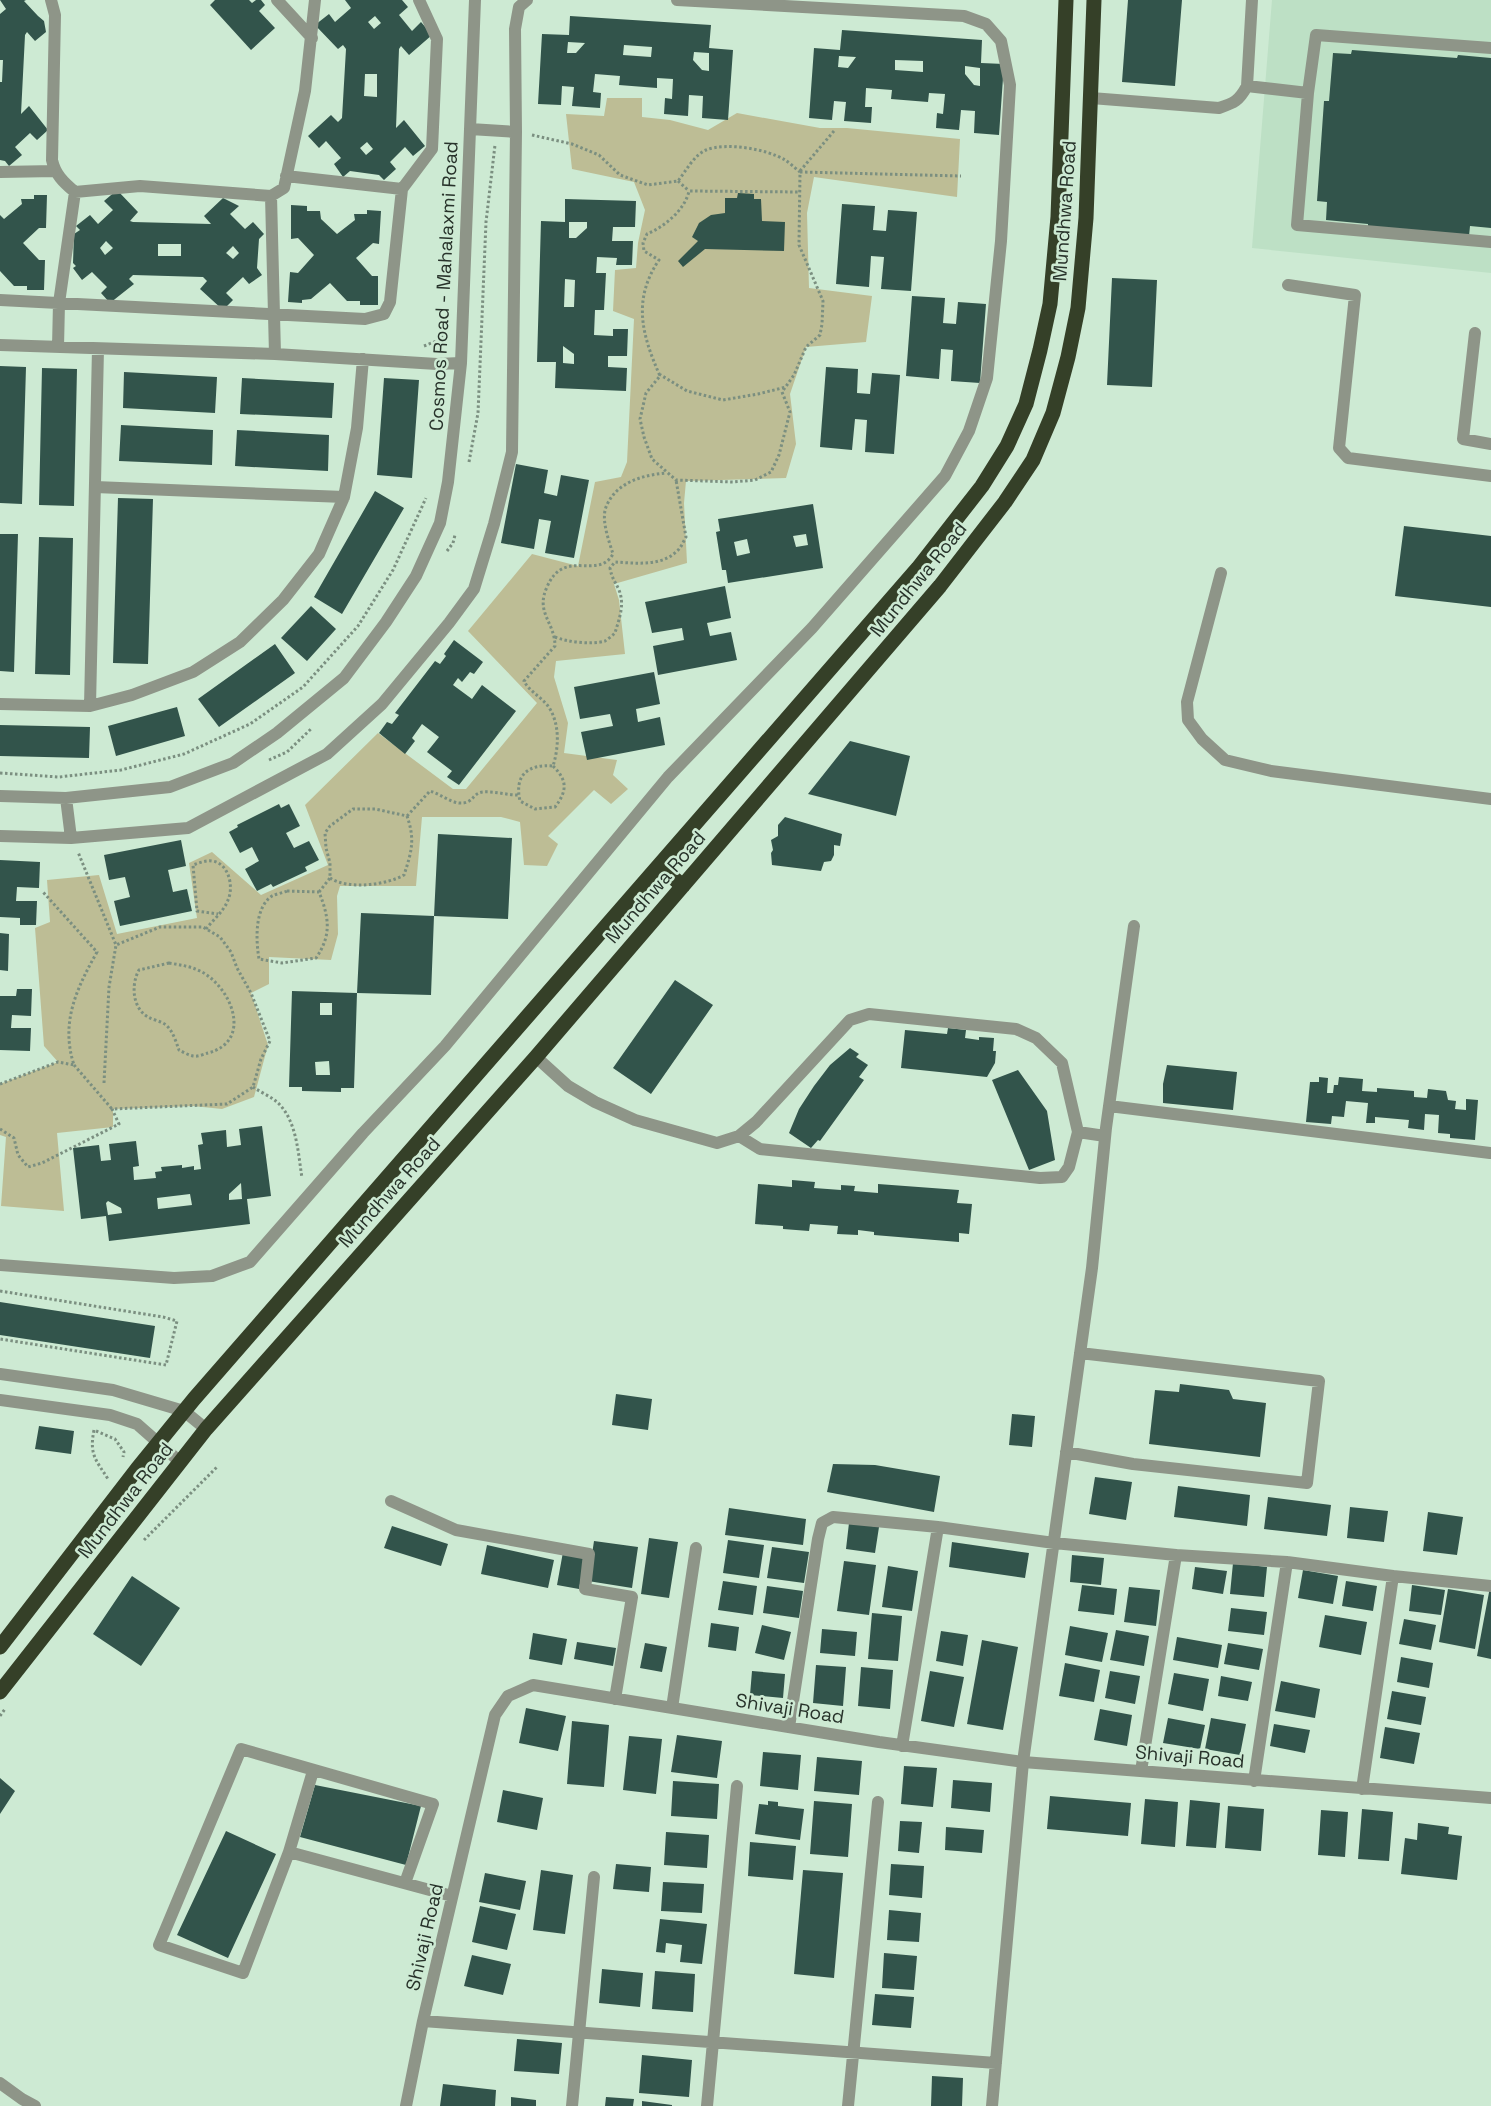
<svg xmlns="http://www.w3.org/2000/svg" width="1491" height="2106" font-family="'Space Grotesk',sans-serif">
<rect width="100%" height="100%" fill="#cdead3"/>
<path fill="#bde0c5" d="M1272 0H1491V273L1252 248Z"/>
<path fill="#bdbd95" d="M607 98H642V117L670 120 708 130 737 113 820 128H847L960 139 957 197 814 177 807 213 809 288 872 296 866 342 806 347 790 394 796 444 786 478 686 481 684 503 687 563 614 584 619 600 625 654 556 661 554 677 568 723 564 753 617 760 613 775 628 789 611 804 594 790 548 836 558 844 547 866 524 865 520 822 501 817H422L416 886H340L337 896 338 934 331 960 269 957V984L251 993 268 1045 254 1097 222 1109 193 1106 113 1109V1127L57 1133 64 1211 1 1206 6 1137 0 1135V1084L58 1062 44 1046 35 928 50 922 47 880 99 875 117 934 197 918 189 863 212 852 261 895 328 865 305 805 378 733 453 789H466L537 703 468 631 532 554 578 566 595 482 621 477 627 462 634 319 613 311 615 270 636 268 638 243 645 210 634 182 572 169 566 114 604 116Z"/>
<path fill="#32544b" fill-rule="evenodd" d="M0 0H26L24 1 38 16 44 21 46 32 35 41 27 32 25 35 21 114 29 106 48 130 37 140 30 133 15 147 22 155 9 166 5 161 0 160V82H2L3 60H0V14L6 9Z
M215 0H249L252 3 256 0H261L265 5 259 11 275 28 251 50 210 5Z
M345 0H402L408 7 399 15 412 31 421 22 432 35 409 55 401 46 399 49 396 128 404 120 425 146 413 156 405 147 390 162 396 169 384 180 379 175 350 171 343 177 334 164 341 158 326 141 319 148 308 136 331 115 338 122 342 118 346 49 343 45 338 49 315 25 329 14 335 22 351 8ZM375 16 381 23 374 29 368 22ZM365 74H377V97L364 96ZM367 142 373 149 366 155 360 148Z
M1128 0H1182L1175 86 1122 82Z
M570 16 711 25 709 48 733 50 728 120 702 118 703 96 689 95 688 116 664 114 665 98 672 99 673 79 657 78V88L619 85 620 76 595 74 593 92 601 93 600 108 572 106 574 87 562 86 561 105 538 104 542 34 569 35ZM568 42 585 43 576 53H567ZM624 45 652 47 651 57 623 55ZM694 52 709 53V71L702 70 693 60Z
M842 30 982 40 981 63 1004 64 999 135 974 133 975 111 961 110 959 130 936 128 937 113 943 114 945 94 929 93 928 102 891 99 892 90 866 88 865 107H872L871 123 844 121 846 102 834 101 832 120 809 118 814 48 840 50ZM839 56 856 57 848 68 838 67ZM895 60 923 61V72L895 70ZM965 66 980 68V86L974 85 965 74Z
M1352 50 1457 58 1458 55 1491 58V228L1470 226 1469 236 1368 228V224L1326 220 1327 202 1317 201 1324 101H1329L1333 53 1351 54Z
M117 190 138 212 130 221 133 222 211 224 204 216 223 198 239 206 230 214 245 229 253 222 264 234 259 239 257 268 262 275 249 284 243 277 226 293 233 300 223 310 200 289 207 281 203 277 133 275 129 279 134 284 110 303 101 293 107 287 92 272 82 280 73 268 76 266 73 263 74 234 80 230 76 226 90 215 98 224 113 210 104 201ZM106 241 113 248 105 255 100 248ZM158 244H181V256H158ZM233 246 239 253 233 259 226 253Z
M738 193 754 194V199H761L762 221 785 222 784 251 705 249 683 267 678 261 698 241 692 237 699 223 711 215 725 213V198H737Z
M34 195H47L46 228H39L23 243 39 260H45L44 290H27V286H14L0 271V215L4 219 22 204 21 199H34Z
M565 199 636 201 635 227H613L612 241H633L632 265H616L617 258 597 257 596 273H606L604 310H595L594 335 613 336V329H628L627 356H608V367L627 368 626 391 555 388 556 362H537L541 221 565 222ZM569 222H587V228L576 238H569ZM565 279 575 280 574 307H564ZM563 346 574 354V364L563 363Z
M842 204 875 206 873 230 886 231 888 210 917 212 911 291 881 289 884 257 871 256 869 287 836 284Z
M291 205 307 206V211H320L321 219 337 234 355 220 354 214H367V210L381 211 379 244 373 243 356 258 372 276H378V305H360V301H347L330 283 311 299 302 300V303L288 302 290 272 298 273 314 255 298 238 291 239Z
M1112 278 1157 280 1152 387 1107 385Z
M912 296 945 298 943 323 956 324 958 302 986 304 980 383 951 381 953 350 941 349 939 379 906 376Z
M0 366 26 367 22 504 0 503Z
M826 367 858 369 857 393 870 394 872 373 900 375 894 454 865 452 867 420 855 419 852 450 820 447Z
M42 368 77 369 74 506 39 505Z
M124 372 217 377 215 413 123 408Z
M242 378 334 383 332 418 240 414Z
M384 378 419 380 412 478 377 475Z
M121 425 213 430 212 465 119 461Z
M237 430 329 435 328 471 235 466Z
M516 464 548 470 544 493 557 496 561 475 589 480 574 558 545 553 551 521 539 519 534 549 501 543Z
M375 491 404 508 342 614 314 597Z
M118 498 153 499 148 664 113 663Z
M813 504 823 568 728 583 726 570H722L716 532 720 531 718 519ZM806 534 808 545 796 547 793 536ZM747 539 750 553 737 556 734 542Z
M1404 526 1491 536V607L1395 596Z
M0 534H18L14 672 0 671Z
M39 537 73 538 70 675 35 674Z
M725 586 731 618 707 623 710 636 731 632 737 660 658 675 653 646 684 640 682 628 652 633 645 602Z
M311 606 336 629 307 661 281 638Z
M454 640 483 662 474 674 470 672 462 682 458 678 453 685 472 699 482 685 516 711 459 785 447 777 452 771 427 752 439 737 422 724 412 738 415 741 405 754 379 733 387 722 392 724 399 715 395 713 435 661 440 664 446 656 444 654Z
M275 644 295 673 219 727 198 699Z
M654 672 660 704 636 709 638 722 660 717 665 745 587 760 581 732 613 726 610 714 580 719 574 687Z
M177 707 185 736 116 756 108 726Z
M0 725 90 727 89 758 0 756Z
M850 741 910 756 896 816 808 794Z
M279 804 281 808 289 804 300 826 286 833 294 848 309 841 319 860 305 867 307 871 273 887 271 884 257 891 245 869 259 861 252 847 240 853 229 832 238 827 237 825Z
M785 817 842 834 840 846 834 845V855L831 861 824 862 821 871 772 865 771 853 773 850 771 840 778 836V825Z
M438 834 512 838 508 919 434 916 431 995 357 993 361 913 434 916Z
M181 840 186 866 168 870 173 892 187 889 192 911 120 926 114 901 130 897 125 877 109 880 104 855Z
M0 860 40 862 39 888 17 887 16 901H37L36 925H20V918L0 917Z
M0 933 9 934 8 971 0 970Z
M675 980 713 1005 651 1094 613 1068Z
M17 989H32L31 1016 12 1015 11 1028H31L30 1051 0 1050V996H16Z
M292 991 357 993 354 1088H341V1092L302 1091V1087H289ZM320 1003H332V1015H320ZM329 1061 330 1075H316L315 1062Z
M948 1028 966 1030 965 1038 979 1040V1037L994 1038 993 1051H996L995 1063 987 1077 901 1068 905 1030 947 1034Z
M850 1048 859 1054 856 1057 868 1065 859 1077 864 1080 820 1141 818 1140 811 1148 789 1133 799 1109 814 1086 830 1065Z
M1167 1065 1237 1072 1233 1110 1163 1103V1084Z
M1018 1070 1047 1111 1055 1160 1029 1170 992 1080Z
M1319 1077 1328 1078 1327 1093H1333L1334 1085H1338L1339 1077 1363 1079 1362 1091 1377 1092V1088L1414 1091V1097L1427 1098 1428 1089 1446 1091 1448 1100 1456 1101 1455 1109 1466 1110V1099L1478 1100 1475 1140 1450 1138V1134L1438 1133 1439 1115 1425 1114 1424 1130 1408 1128 1409 1120 1375 1117V1123H1366L1368 1103 1346 1101 1344 1117 1332 1116 1331 1124 1306 1122 1310 1082H1319Z
M262 1126 271 1196 247 1199 250 1224 109 1241 106 1216 81 1219 73 1148 99 1145 101 1161 111 1160 109 1144 136 1141 139 1166 133 1167 134 1180 156 1178 155 1172 162 1171 161 1167 182 1165V1168L194 1166V1170L201 1169 198 1145 203 1144 201 1133 226 1130 227 1147 241 1145 239 1129ZM241 1183 242 1199 229 1200V1194ZM190 1194 192 1205 158 1209 157 1198ZM108 1201 121 1208 122 1213 108 1215 106 1203Z
M792 1180 815 1182 814 1188 841 1190V1185L855 1186 854 1191 878 1193V1184L959 1190 957 1203 972 1204 969 1234 959 1233V1242L874 1235V1232L858 1230V1235L837 1234 838 1226 810 1224 809 1231 783 1229V1226L755 1224 758 1184 792 1187Z
M0 1302 155 1326 150 1358 0 1335Z
M1180 1384 1229 1390 1233 1399 1266 1403 1260 1457 1149 1444 1155 1390 1179 1392Z
M616 1394 652 1399 648 1430 612 1425Z
M1012 1414 1035 1416 1032 1447 1009 1445Z
M39 1426 74 1431 71 1454 35 1449Z
M833 1464 875 1465 940 1476 934 1512 827 1492Z
M1095 1477 1132 1482 1126 1520 1089 1514Z
M1178 1486 1250 1495 1247 1526 1174 1517Z
M1268 1497 1331 1505 1327 1536 1264 1529Z
M1350 1507 1388 1511 1384 1542 1347 1538Z
M729 1508 806 1519 803 1545 725 1535Z
M1428 1512 1463 1517 1457 1555 1423 1551Z
M849 1523 879 1527 875 1553 846 1549Z
M392 1526 448 1544 441 1566 384 1548Z
M649 1538 678 1542 669 1598 641 1594Z
M728 1540 764 1545 759 1578 723 1573Z
M594 1541 638 1547 632 1588 588 1581Z
M952 1542 1029 1553 1025 1578 949 1567Z
M487 1545 554 1560 548 1588 481 1574Z
M772 1547 809 1552 804 1583 767 1578Z
M563 1552 585 1557 579 1589 557 1585Z
M1072 1555 1104 1558 1101 1585 1070 1582Z
M844 1561 876 1565 869 1615 837 1611Z
M1233 1563 1267 1567 1264 1597 1230 1594Z
M888 1566 918 1571 912 1611 882 1607Z
M1195 1567 1227 1571 1223 1594 1192 1589Z
M1303 1570 1338 1576 1333 1604 1298 1598Z
M132 1576 180 1608 141 1666 93 1634Z
M723 1581 757 1586 753 1615 718 1610Z
M1346 1581 1377 1586 1373 1611 1342 1606Z
M1082 1585 1117 1589 1114 1615 1078 1611Z
M1412 1585 1445 1590 1441 1615 1409 1611Z
M767 1586 803 1591 799 1618 763 1613Z
M1129 1587 1160 1590 1156 1626 1124 1622Z
M1490 1587H1491V1659L1477 1656Z
M1448 1589 1484 1595 1475 1649 1439 1642Z
M1231 1608 1267 1612 1264 1635 1228 1631Z
M872 1613 902 1616 898 1661 868 1659Z
M1325 1615 1367 1622 1361 1655 1319 1647Z
M1404 1619 1436 1625 1431 1650 1399 1644Z
M711 1623 739 1627 736 1651 708 1647Z
M762 1625 791 1632 784 1660 755 1653Z
M1070 1626 1108 1633 1102 1662 1065 1655Z
M822 1629 857 1632 855 1656 820 1653Z
M1116 1630 1149 1636 1144 1666 1110 1660Z
M941 1631 968 1635 963 1666 936 1661Z
M533 1633 567 1639 562 1665 529 1659Z
M1177 1637 1222 1645 1218 1668 1173 1660Z
M982 1640 1018 1647 1003 1730 967 1724Z
M577 1642 616 1648 613 1666 574 1659Z
M645 1643 667 1647 662 1672 640 1668Z
M1228 1643 1263 1649 1259 1670 1224 1664Z
M1401 1657 1433 1663 1429 1688 1397 1682Z
M1065 1663 1100 1670 1094 1702 1059 1696Z
M816 1665 846 1667 843 1706 813 1703Z
M861 1667 893 1670 890 1709 858 1706Z
M752 1671 785 1674 783 1698 750 1695Z
M930 1671 964 1677 954 1727 921 1721Z
M1110 1671 1140 1676 1135 1704 1105 1698Z
M1174 1673 1209 1679 1203 1711 1168 1704Z
M1221 1676 1252 1682 1248 1701 1218 1696Z
M1281 1681 1320 1689 1315 1718 1275 1711Z
M1392 1691 1426 1697 1421 1725 1387 1719Z
M526 1708 566 1716 558 1751 519 1743Z
M1100 1709 1132 1715 1127 1746 1094 1740Z
M1168 1718 1205 1725 1200 1749 1163 1743Z
M1211 1718 1246 1724 1240 1755 1205 1749Z
M572 1721 609 1725 604 1787 567 1784Z
M1274 1724 1310 1730 1305 1753 1270 1746Z
M1385 1727 1420 1733 1414 1764 1380 1758Z
M677 1735 722 1741 717 1778 671 1772Z
M629 1736 662 1739 656 1794 623 1790Z
M763 1752 801 1755 798 1790 760 1786Z
M817 1757 862 1761 859 1795 814 1791Z
M904 1766 937 1768 933 1807 901 1804Z
M0 1778 15 1791 0 1814Z
M953 1780 992 1783 990 1812 951 1808Z
M673 1781 719 1784 717 1819 671 1816Z
M315 1785 421 1806 406 1865 300 1837Z
M503 1790 543 1798 537 1830 497 1822Z
M1050 1796 1131 1803 1128 1836 1047 1829Z
M1145 1799 1178 1802 1175 1847 1141 1844Z
M1190 1800 1220 1803 1216 1848 1186 1846Z
M768 1801 778 1802V1806L804 1809 800 1840 755 1834 759 1804 768 1805Z
M814 1801 852 1804 848 1857 810 1854Z
M1228 1806 1264 1809 1261 1851 1225 1848Z
M1362 1809 1393 1812 1389 1861 1358 1859Z
M1321 1810 1348 1812 1345 1857 1318 1855Z
M900 1821 922 1822 919 1853 898 1851Z
M1418 1823 1449 1827 1448 1834 1462 1836 1457 1880 1401 1874 1405 1838 1417 1840Z
M946 1827 984 1830 982 1853 945 1850Z
M226 1831 276 1854 228 1958 177 1935Z
M666 1832 709 1835 707 1868 664 1865Z
M750 1842 796 1846 793 1880 748 1876Z
M616 1864 651 1867 649 1892 613 1889Z
M891 1864 924 1866 922 1898 889 1895Z
M541 1870 573 1875 565 1934 533 1930Z
M803 1870 843 1873 834 1978 794 1974Z
M485 1873 526 1881 520 1910 479 1902Z
M663 1882 704 1884 702 1913 661 1911Z
M480 1906 516 1914 507 1950 472 1942Z
M889 1910 921 1913 919 1942 887 1940Z
M660 1919 707 1924 702 1964 680 1962 682 1945 666 1943 665 1953 656 1952Z
M884 1953 917 1956 914 1990 882 1988Z
M472 1955 511 1964 503 1995 464 1986Z
M602 1969 643 1973 640 2007 599 2003Z
M655 1971 695 1974 693 2012 652 2009Z
M875 1994 914 1997 911 2028 872 2025Z
M517 2039 562 2043 559 2074 514 2071Z
M642 2055 692 2060 689 2097 639 2093Z
M932 2076 963 2078 962 2106H931Z
M443 2084 496 2090 495 2106H440Z
M511 2097 536 2100V2106H511Z
M606 2097 634 2099 633 2106H605Z
M642 2101 672 2105V2106H642Z"/>
<g fill="none" stroke-linecap="round" stroke-linejoin="round">
<path stroke="#7b8f80" stroke-width="3" stroke-dasharray="2.5 2.5" stroke-linecap="butt" d="M532 135 572 144 599 155 620 175 648 185 678 181C686 171 694 155 706 150 726 142 767 149 785 160 790 163 795 168 800 172L799 245 823 301 822 324 820 335 806 347 794 375 782 392 790 412 779 455 771 472 755 480 733 482 676 480 652 459 644 437 640 419 646 393 660 376C642 335 632 300 659 260L644 251 643 243 647 234C664 227 685 210 689 191L800 192
M800 171 834 131
M800 172 961 176
M678 181 689 191
M424 346 439 340 446 330
M659 374 687 391 723 400 758 394 786 387
M469 462 478 413 486 222 495 145
M447 551 453 543 455 535
M555 637C567 642 592 645 605 641 608 639 612 636 615 633 619 619 625 605 619 590 615 581 612 579 610 568L615 562C635 563 661 567 677 551 681 548 683 542 686 537L676 480
M269 760 287 752 312 728
M553 766C567 780 568 790 555 807L535 809 520 801C514 775 528 764 553 766 559 747 560 723 548 706 540 696 529 691 524 681L555 646C555 622 535 613 547 587 564 547 598 581 613 554 609 541 601 520 606 507 616 482 643 475 666 473
M0 773 59 777 121 770 184 754 250 724 303 687 358 626 393 570 426 498
M407 816 430 791C440 794 450 802 459 803 474 804 472 793 483 792 494 791 507 795 518 795
M287 891 319 892C329 917 332 935 316 958L282 963 259 959C256 941 254 908 272 896 276 894 282 893 287 891Z
M319 892 330 878V863L326 848 325 833 330 826 353 809H375L407 816C415 839 412 851 404 875 386 885 348 890 330 878
M206 929C213 920 224 911 228 900 234 887 229 863 212 861 206 860 199 863 193 865L197 911 218 914
M169 963C180 965 190 966 200 971 231 986 254 1041 208 1053 204 1054 198 1057 193 1056 188 1055 183 1052 179 1050 176 1042 173 1031 166 1025 161 1021 153 1020 148 1017 132 1008 131 984 139 970Z
M74 1065 112 1109
M104 1083 109 987 116 945
M0 1084 58 1062 74 1065C60 1022 77 988 97 952L43 892
M253 1087C260 1092 270 1096 277 1102 297 1120 298 1153 302 1178
M0 1129 14 1138 18 1155 28 1167 42 1163 119 1124 112 1109 227 1104 253 1087 261 1059 270 1041 251 993 237 968 231 952 220 937 203 927H160L116 945 78 852
M0 1291 163 1317 177 1321 166 1365 0 1339
M94 1430C89 1455 96 1460 108 1479
M96 1431 115 1439 124 1452 123 1457
M144 1540 218 1466
M0 1716 5 1709"/>
<path stroke="#8e9588" stroke-width="12" d="M51 0 55 15 52 160C55 174 63 182 75 192L140 186 271 196 284 188 305 91 315 0
M277 0 312 38
M1491 48 1316 35 1308 93 1297 225 1491 242
M1247 86 1308 93
M1091 98 1219 108C1234 103 1239 101 1247 86L1252 0
M470 129 516 132
M0 172 55 171
M402 189 432 149 437 39 419 0
M271 196 275 354
M1288 285 1355 295 1339 448 1348 458 1491 476
M0 300 365 319 384 314 390 302 402 189 286 176
M1475 333 1463 439 1491 444
M0 345 275 354 437 364 461 363
M58 347 59 303 75 192
M95 487 344 497
M1221 573 1187 702 1188 720 1202 739 1225 760 1271 771 1491 799
M0 704 90 706 132 695 193 672 240 642 283 600 319 554 344 497 357 428 363 359
M90 706 98 349
M0 796 66 798 170 787 233 763 277 733 344 678 386 622 416 576 440 523 448 482 461 363 475 0
M66 798 71 838
M0 836 71 838 188 828 327 754 382 704 449 623 474 589 494 524 512 452 516 132 515 29 519 7 527 0
M536 1057 568 1086 595 1102 635 1120 717 1143 739 1136 756 1122 850 1020 869 1014 1016 1029 1036 1038 1062 1063 1078 1132
M1109 1106 1490 1153
M739 1136 760 1149 1040 1178 1062 1177 1069 1167 1078 1132 1105 1136
M0 1265 174 1278 212 1276 250 1262 363 1133 445 1046 668 777 812 628 945 476 969 431 987 378 1001 241 1010 85 1001 41 986 24 964 16 677 0
M0 1374 113 1390 184 1411 206 1429
M0 1400 110 1415 137 1424 179 1461
M1066 1452 1133 1464 1307 1483 1319 1381 1080 1353
M391 1501 456 1530 589 1554 585 1589 632 1597 615 1699
M672 1708 696 1548
M789 1727 818 1539 822 1523 833 1517 938 1527 1054 1543 1176 1555 1287 1562 1393 1576 1491 1586
M902 1746 938 1527
M1141 1771 1176 1555
M1254 1781 1287 1562
M1362 1789 1393 1576
M289 1852 313 1771
M405 1883 433 1804 241 1749 159 1945 243 1973 289 1852 452 1896
M423 2021 996 2063
M0 2083 22 2099 35 2106
M406 2106 423 2021 495 1715 508 1696 533 1685 879 1742 1023 1762 1491 1798
M572 2106 594 1877
M707 2106 737 1786
M848 2106 878 1802
M992 2106 1023 1762 1092 1268 1106 1128 1134 926"/>
<path stroke="#354028" stroke-width="15" d="M659 866 683 886
M0 1647 137 1469 194 1399 918 568 982 486 1007 446 1026 404 1040 350 1050 304 1058 217 1066 0
M0 1692 206 1429 536 1057 940 586 1005 502 1033 460 1053 413 1068 357 1078 308 1086 218 1094 0"/>
</g>
<g text-anchor="middle" stroke-width="5" stroke-linejoin="round" paint-order="stroke">
<g font-size="19" fill="#27322a" stroke="#cdead3">
<text transform="translate(1064 211) rotate(-86)" y="7">Mundhwa Road</text>
<text transform="translate(443 286) rotate(-87)" y="7">Cosmos Road - Mahalaxmi Road</text>
<text transform="translate(918 579) rotate(-51)" y="7">Mundhwa Road</text>
<text transform="translate(655 887) rotate(-49)" y="7">Mundhwa Road</text>
<text transform="translate(389 1192) rotate(-48)" y="7">Mundhwa Road</text>
<text transform="translate(125 1500) rotate(-52)" y="7">Mundhwa Road</text>
<text transform="translate(790 1708) rotate(9)" y="7">Shivaji Road</text>
<text transform="translate(1190 1756) rotate(5)" y="7">Shivaji Road</text>
<text transform="translate(424 1937) rotate(-77)" y="7">Shivaji Road</text>
</g>
</g>
</svg>
